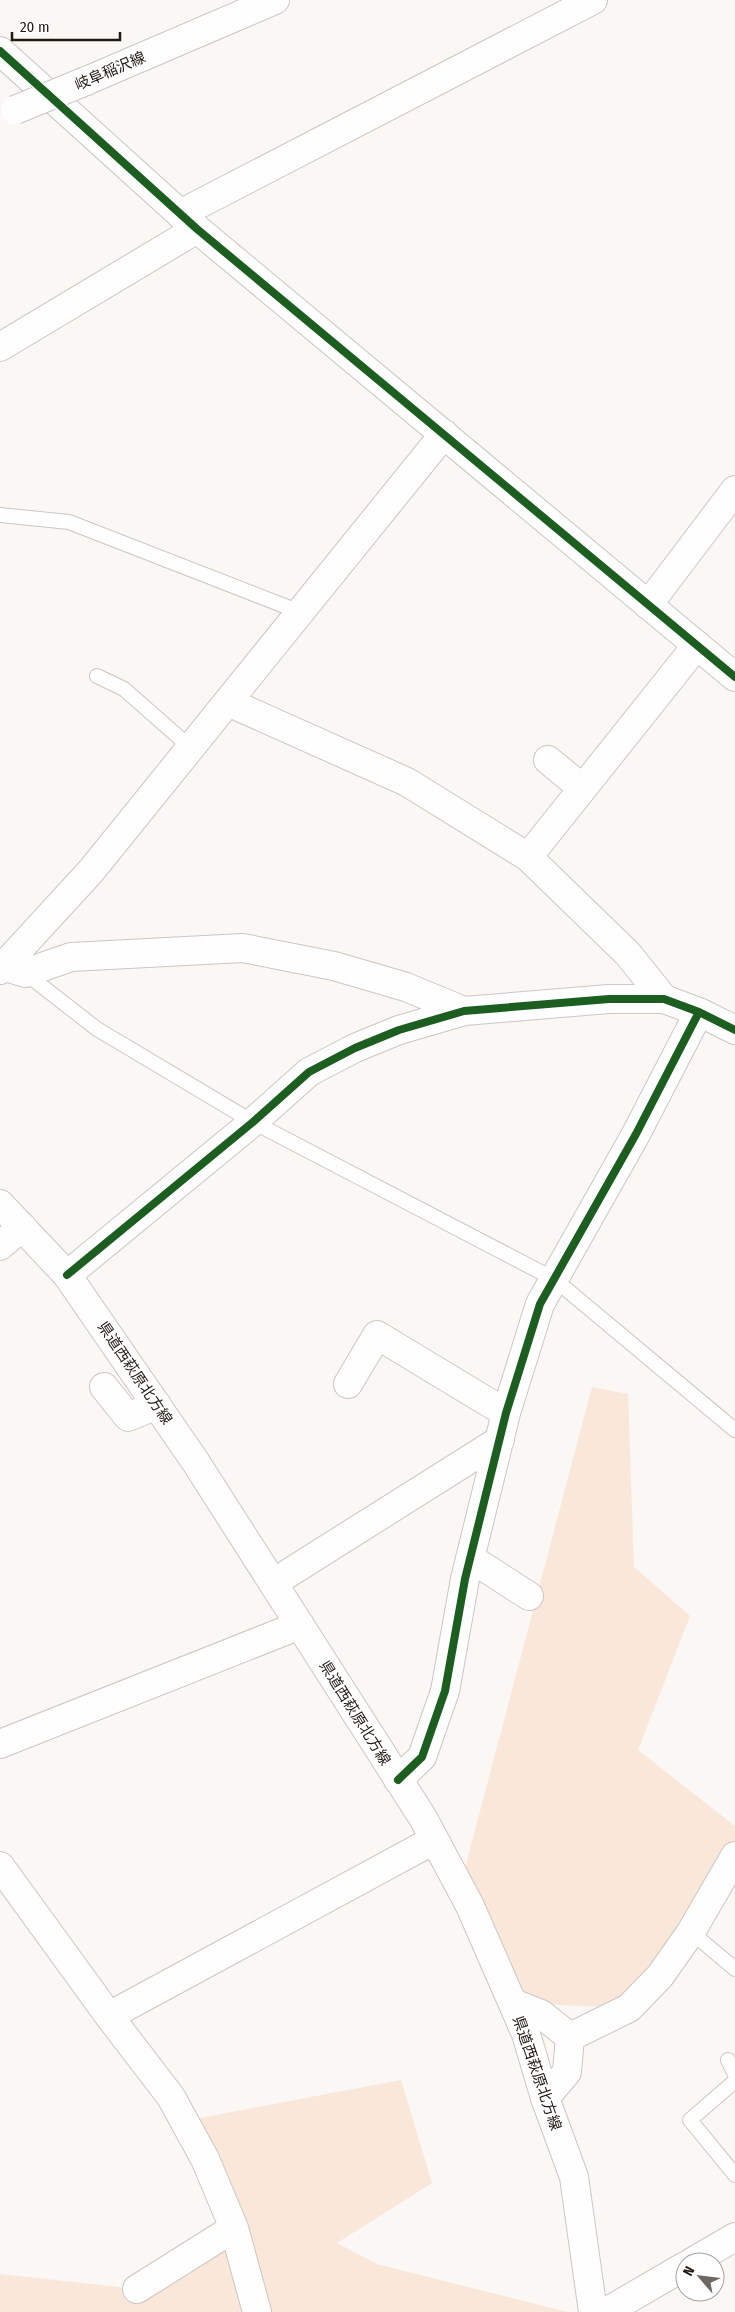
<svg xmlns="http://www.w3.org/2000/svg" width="735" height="2312" font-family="'Fira Sans Condensed','Noto Sans JP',sans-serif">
<rect width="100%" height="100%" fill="#faf7f5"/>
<path fill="#f9e7da" d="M592 1387 628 1394 634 1567 690 1616 638 1750 735 1826V1853L629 2008 513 2003 460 1887Z
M401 2080 432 2183 337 2243 377 2264 567 2312H0V2274L137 2289 223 2235 184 2121Z"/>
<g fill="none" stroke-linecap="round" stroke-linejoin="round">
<g stroke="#ccc7c2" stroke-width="16">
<path id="service" d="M0 515 69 522 300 612
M97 676 124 689 191 748
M25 973 97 1029 253 1122 554 1279 735 1430
M691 1932 735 1969
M728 2060 735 2074
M735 2081 690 2120 735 2175"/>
</g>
<g stroke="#ccc7c2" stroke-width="30">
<path id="minor" d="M180 214 593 0
M0 347 197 229
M648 605 735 490
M228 702 407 782 528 857 628 954 664 999
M548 760 582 788
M528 857 697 645
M3 966 25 973 71 957 243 948 334 966 406 987 464 1011
M0 970 91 871 444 434
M0 1246 22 1227
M67 1275 253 1122 309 1072 355 1048 399 1030 464 1011 609 999H664L699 1012 735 1030
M348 1384 377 1335 506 1413
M104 1387 128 1417 157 1405
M470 1558 529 1596
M273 1583 500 1440
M0 1744 300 1625
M398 1780 422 1757 445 1691 465 1579 506 1413 540 1304 636 1134 699 1012
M0 1866 109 2016 171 2097 205 2159 234 2228 257 2312
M513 2003 541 2014 570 2037
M109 2016 434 1840
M545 2098 567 2072 570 2037 629 2008 660 1976 691 1932 735 1856
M692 2262 735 2237
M137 2289 234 2228
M606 2312 685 2266"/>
</g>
<g stroke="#ccc7c2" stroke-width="30">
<path id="tertiary" d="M0 51 197 229 735 677"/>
</g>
<g stroke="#ccc7c2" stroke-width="30">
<path id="secondary" d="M0 1204 67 1275 195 1461 423 1818 470 1906 526 2034 545 2098 574 2177 593 2312"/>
</g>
<g stroke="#ccc7c2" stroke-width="30">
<path id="primary" d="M86 81 275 0"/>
</g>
<use href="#service" stroke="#fefefe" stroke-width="14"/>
<use href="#minor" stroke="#fefefe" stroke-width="28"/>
<use href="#tertiary" stroke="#fefefe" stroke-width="28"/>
<use href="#secondary" stroke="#fefefe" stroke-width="28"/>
<use href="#primary" stroke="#fefefe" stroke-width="28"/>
<g stroke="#ccc7c2" stroke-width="30" stroke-linecap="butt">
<path id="primary-bridge" d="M15 110 86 81"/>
</g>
<use href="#primary-bridge" stroke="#fefefe" stroke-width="28"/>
<g stroke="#fff" stroke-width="11">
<path id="cycleway" d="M0 51 197 229 735 677
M67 1275 253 1122 309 1072 355 1048 399 1030 464 1011 609 999H664L699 1012 735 1030
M398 1780 422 1757 445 1691 465 1579 506 1413 540 1304 636 1134 699 1012"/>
</g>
<use href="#cycleway" stroke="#1b5e20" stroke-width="8"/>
</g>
<g text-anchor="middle" stroke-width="4" stroke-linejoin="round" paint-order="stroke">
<g font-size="15" fill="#221913" stroke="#fff">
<text transform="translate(110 71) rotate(-23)" y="5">岐阜稲沢線</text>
<text transform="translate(135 1373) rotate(56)" y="5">県道西萩原北方線</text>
<text transform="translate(355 1713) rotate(58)" y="5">県道西萩原北方線</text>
<text transform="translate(537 2073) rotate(71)" y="5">県道西萩原北方線</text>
</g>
</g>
<g transform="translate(700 2277) rotate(298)"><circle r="24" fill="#ffffff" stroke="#a7a3a1"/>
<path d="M0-4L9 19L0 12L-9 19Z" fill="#6e6762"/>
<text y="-8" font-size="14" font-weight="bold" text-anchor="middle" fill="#221913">N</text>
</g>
<path d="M12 32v8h108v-8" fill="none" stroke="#221913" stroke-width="2.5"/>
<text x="20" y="32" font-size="15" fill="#221913" stroke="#ffffff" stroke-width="4" paint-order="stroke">20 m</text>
</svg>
